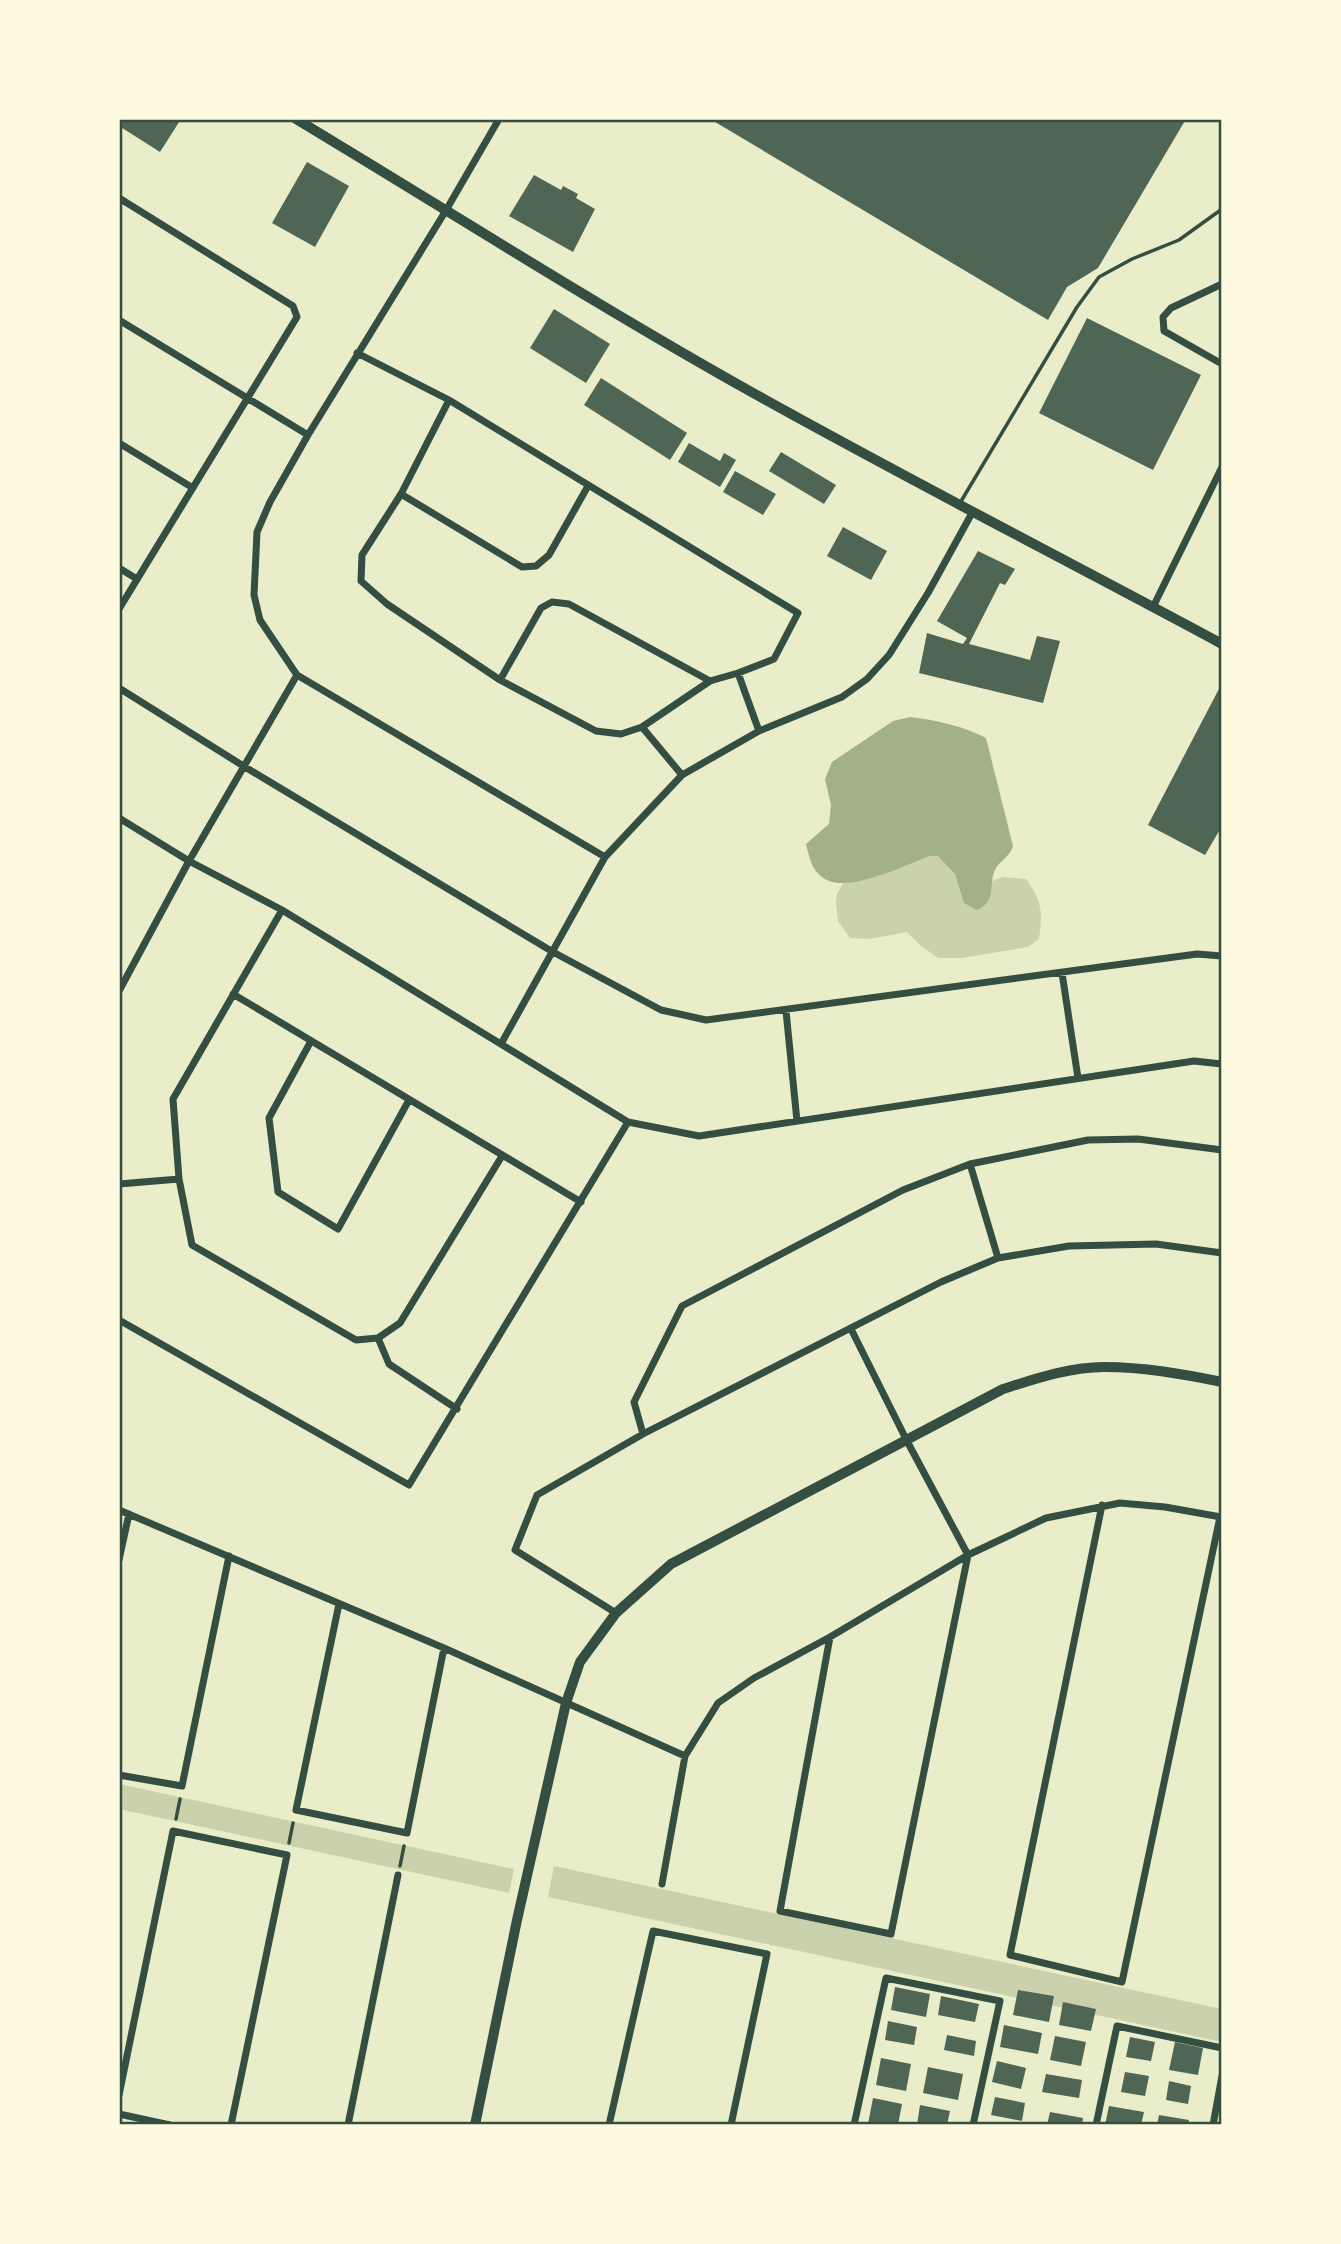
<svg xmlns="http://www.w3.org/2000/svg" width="1341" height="2244" font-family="'Sofia Sans Condensed',sans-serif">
<rect width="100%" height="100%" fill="#e9edc9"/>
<path fill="#cad2ad" d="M910 853 947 855 974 888 1003 877 1026 879C1042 901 1043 912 1039 939L1028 947 962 958H938L920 945 907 932 870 939 850 938 838 921 836 904 837 894 846 878Z
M119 1784 514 1869 509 1893 119 1809Z
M554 1866 1222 2009V2042L548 1897Z"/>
<path fill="#a3b18a" d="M910 717C935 720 963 726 986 738L1013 846C1010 857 1000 860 995 870 988 885 997 902 977 910L964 903 955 874 938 856H930C904 865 845 896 822 877 811 869 809 856 806 844L829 824 831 805 825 779 832 762 893 721Z"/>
<path fill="#4f6655" d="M123 119H181L160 152 119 126Z
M710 119H1186L1098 268 1067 287 1048 320Z
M307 162 349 186 315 247 272 223Z
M534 175 561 190 563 186 578 194 576 198 595 209 573 252 509 216Z
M554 309 610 344 586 383 530 348Z
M1087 318 1201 375 1153 470 1039 413Z
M601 378 687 433 670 460 584 405Z
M689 443 720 461 724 453 736 460 720 487 678 462Z
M781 452 836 485 824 504 769 471Z
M735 471 776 494 763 515 723 492Z
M843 527 887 551 871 580 827 556Z
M978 551 1015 569 1005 585 1000 583 969 644 1030 660 1037 636 1060 641 1043 703 919 673 927 633 963 644 967 638 937 621Z
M1222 683V826L1205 855 1148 825Z
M895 1987 930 1994 926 2017 891 2010Z
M1018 1990 1054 1996 1049 2022 1013 2015Z
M941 1996 979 2004 975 2022 938 2015Z
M1063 2002 1096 2009 1091 2031 1059 2025Z
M888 2021 917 2027 914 2045 885 2040Z
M1004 2025 1042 2033 1038 2054 1000 2047Z
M947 2035 976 2041 974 2056 944 2050Z
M1055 2036 1086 2042 1081 2066 1050 2060Z
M1130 2037 1155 2042 1151 2061 1126 2057Z
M1175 2042 1203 2048 1198 2075 1169 2070Z
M881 2058 911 2064 906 2091 876 2085Z
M997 2061 1026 2068 1021 2089 992 2082Z
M928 2067 963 2074 958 2100 923 2093Z
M1125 2072 1149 2076 1145 2096 1121 2092Z
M1046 2074 1082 2080 1079 2098 1042 2092Z
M1169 2081 1191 2086 1188 2104 1166 2100Z
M995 2097 1025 2103 1022 2121 991 2115Z
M873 2098 902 2104 898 2125 868 2124Z
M920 2105 950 2111 947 2125H917Z
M1109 2106 1144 2112 1141 2125H1105Z
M1050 2112 1083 2118 1082 2125H1047Z
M1159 2115 1189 2120 1188 2125H1157Z"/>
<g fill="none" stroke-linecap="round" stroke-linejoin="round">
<path stroke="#344e41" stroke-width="3.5" d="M176 1819 180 1799
M289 1843 293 1823
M400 1866 404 1846"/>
<path stroke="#344e41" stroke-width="3.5" d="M960 503 1077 307 1099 277 1132 259 1179 240 1222 209"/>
<path stroke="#344e41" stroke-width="7" d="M499 119 445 212 308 435 270 502 257 532 254 595 260 620 297 675 605 857
M119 198 293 306 297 317 119 609
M1222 284 1171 308 1163 317 1164 331 1222 364
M119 320 308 435
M357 353 449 400 798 613 774 659 738 673 710 681 642 727 621 734 596 731 500 680 387 604 361 581 362 555 401 494 449 400
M119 443 193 488
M401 494 522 567 536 566 549 555 588 486
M119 568 137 579
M1153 607 1222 467
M738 673 759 731
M500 680 541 608 552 602 569 604 710 681
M119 688 245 767 553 952 661 1010 706 1020 1197 954 1222 956
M642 727 682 775
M119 818 189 861 282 910 628 1122 699 1136 1194 1061 1222 1064
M282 910 173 1099 179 1179 192 1245 356 1340 378 1338 400 1323 502 1156
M1062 973 1078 1078
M119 991 189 861 297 675
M233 994 581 1202
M786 1011 797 1121
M311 1041 269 1118 278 1192 338 1229 409 1100
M501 1044 605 857 682 775 759 731 842 697 867 679 889 655 928 593 972 513
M970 1164 998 1258
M119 1184 179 1179
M119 1320 409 1485 628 1122
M378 1338 389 1364 457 1409
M643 1434 634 1402 682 1306 903 1190 970 1164 1088 1140 1138 1139 1222 1150
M1102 1505 1010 1955 1122 1982 1220 1517
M119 1510 444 1648 685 1756
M119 1560 129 1514
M339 1604 296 1810 407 1833 444 1648
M616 1613 515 1550 537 1495 643 1434 941 1282 998 1258 1069 1246 1156 1244 1222 1253
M830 1637 780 1911 891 1934 968 1555 907 1441 851 1329
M119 1775 182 1786 229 1556
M662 1884 685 1756 718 1703 754 1678 830 1637 968 1555 1046 1518 1120 1503 1165 1507 1221 1517
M119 2095 173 1831 287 1855 231 2125
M119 2114 170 2125
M348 2125 398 1875
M609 2125 653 1931 767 1954 731 2125
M854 2125 886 1978 1000 2001 973 2125
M1096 2125 1117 2026 1222 2048
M1213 2125 1222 2076"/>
<path stroke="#344e41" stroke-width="10" d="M296 119C449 211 599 307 755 394 909 480 1066 560 1222 644
M475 2125 517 1920 566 1703 580 1662 616 1613 671 1564 1003 1389C1035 1379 1070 1367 1104 1367 1144 1367 1183 1374 1222 1382"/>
</g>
<rect width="1341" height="2244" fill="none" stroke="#fefae0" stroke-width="242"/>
<rect x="121" y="121" width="1099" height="2002" fill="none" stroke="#344e41" stroke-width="2.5"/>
</svg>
